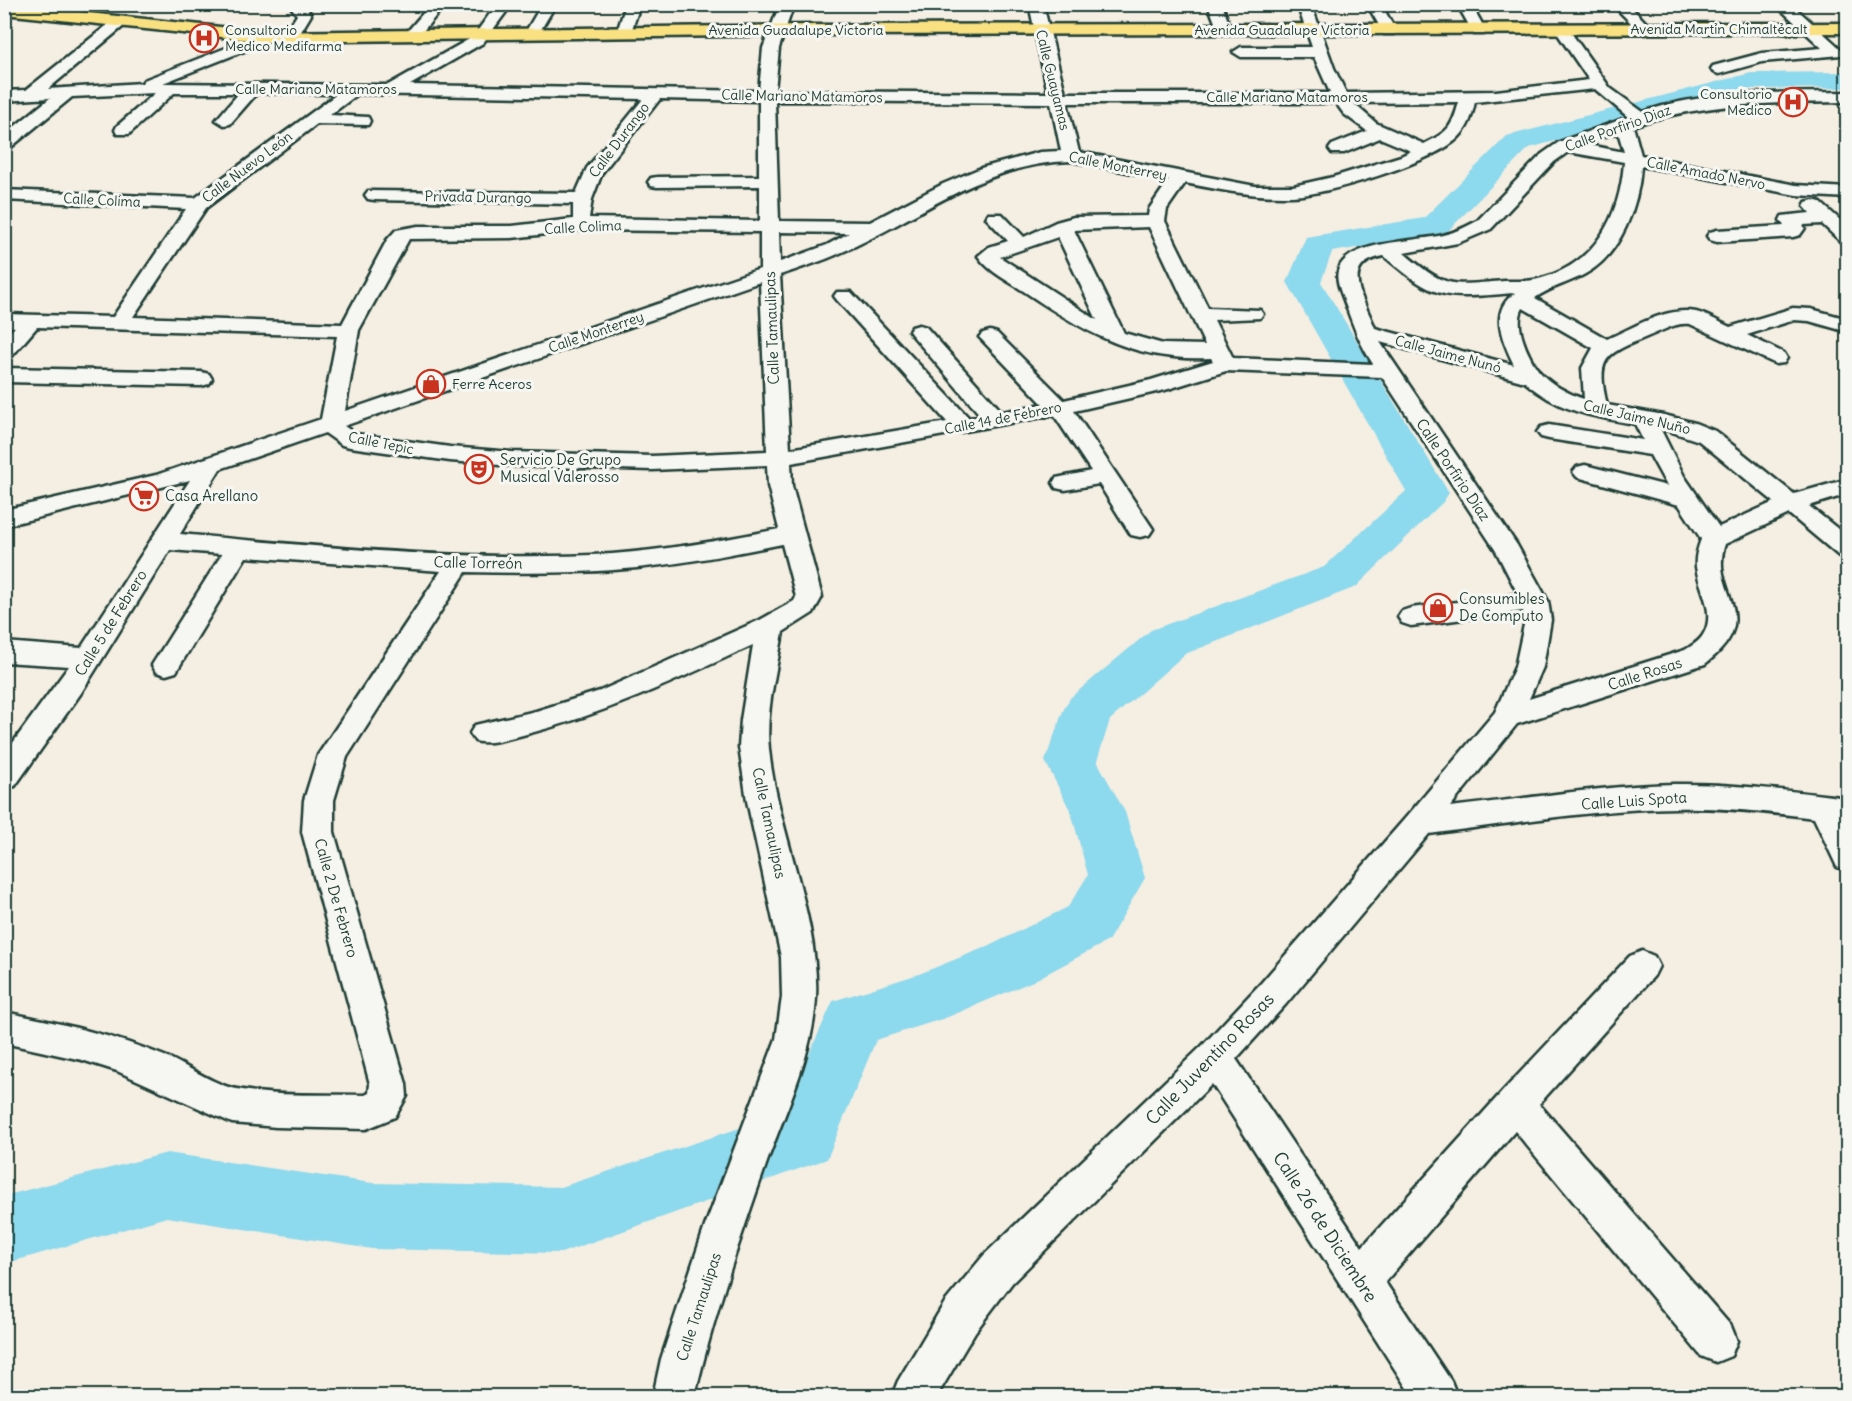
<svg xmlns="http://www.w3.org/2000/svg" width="1852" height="1401" font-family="Delius,sans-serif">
<rect width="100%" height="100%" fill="#f5eee2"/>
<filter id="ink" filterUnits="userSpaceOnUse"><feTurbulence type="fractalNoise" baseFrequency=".0167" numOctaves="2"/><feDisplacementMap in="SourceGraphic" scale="12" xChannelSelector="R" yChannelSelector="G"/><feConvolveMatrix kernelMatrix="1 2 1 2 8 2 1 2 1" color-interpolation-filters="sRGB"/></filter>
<g filter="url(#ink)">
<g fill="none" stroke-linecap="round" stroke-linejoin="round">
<path fill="#8dd9ed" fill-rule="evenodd" d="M1848 72V88L1752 89 1529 148 1446 233 1332 252 1321 282 1449 493 1443 502 1356 587 1185 654 1110 720 1097 761 1125 812 1145 878 1108 941 1033 981 948 1017 876 1040 827 1159 561 1253 372 1249 167 1217 4 1264V1196L167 1153 372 1183 561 1187 782 1114 833 1001 919 974 991 945 1068 907 1088 875 1071 812 1045 761 1063 711 1070 698 1151 630 1324 567 1406 491 1287 282 1306 237 1424 218 1507 136 1751 73Z"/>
<g stroke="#1f3d34" stroke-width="5">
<path id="minor" d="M42 4H59L45 16H35L33 13Z
M289 4H305L311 15 296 40 291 42 283 37 297 15Z
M431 4H446L417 38H407L405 35 407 32Z
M497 4H512L483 43 410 85 759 91 763 48 780 4H794L779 48 775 91 1048 93 1029 4H1043L1065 93H1330L1314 57H1241L1233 52 1241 47H1312L1297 4H1311L1334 68 1346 93 1496 91 1589 80 1555 30 1562 26 1567 27 1610 88 1643 112C1708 89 1780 93 1848 92V102C1774 103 1703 102 1633 126L1641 155 1796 185 1848 188V198L1796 195 1641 166C1639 204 1621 255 1585 274 1569 283 1550 287 1535 298L1607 339C1633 328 1667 306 1696 312 1708 315 1719 322 1730 327L1793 308 1811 309 1848 319V332L1809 321 1794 320 1747 335 1784 353 1787 358 1784 363 1776 364 1690 324C1676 322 1662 331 1649 336 1607 354 1595 355 1607 405L1664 415 1695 423 1715 431 1794 494 1848 479V494L1809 506 1848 537V558L1839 556 1789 514 1725 544C1708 593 1768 615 1705 664L1517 724 1450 807C1525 799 1599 786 1674 784 1732 783 1791 791 1848 798V871L1837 867 1814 818C1768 812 1722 807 1676 808 1594 809 1510 824 1429 834L1286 1004 1236 1059 1362 1247 1502 1092 1630 956 1642 951 1654 956 1659 966 1654 976 1539 1104 1731 1326 1737 1341 1731 1356 1716 1362 1701 1356 1515 1131 1385 1282 1451 1381 1457 1396H1412L1212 1084 1012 1283 975 1332 937 1396H892L898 1381 945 1302 984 1255 1202 1046 1262 982 1409 814 1495 712 1515 667 1525 620 1523 611 1411 626 1402 623 1398 617 1402 611 1411 608 1518 594 1496 551 1382 377 1226 371 1165 390 1074 411 1153 529 1149 535 1140 537 1131 535 1099 484 1065 490 1056 488 1053 483 1056 478 1091 471 1054 415 791 463 792 486 822 597 813 613 783 632C777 669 765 711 769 749 777 830 820 918 816 998 813 1055 786 1109 767 1162 740 1239 713 1317 695 1396H653L661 1359 705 1226 776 1039 782 997 781 957 747 801 739 747 741 720 753 645C677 680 601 716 519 736 504 739 490 745 475 741L470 733 475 725 536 711 600 691 760 620 794 601 796 597 782 544C734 554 686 563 637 568 580 574 523 573 466 572L347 757 334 800V832L406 1084 407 1096 395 1117 366 1129 276 1127 232 1123 117 1071 82 1060 4 1043V1012C60 1023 114 1035 167 1057 187 1066 217 1086 237 1089 278 1097 323 1094 365 1095L369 1093 370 1084 302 832 304 800 318 755 441 571 246 557 176 672 166 675 156 672 152 665 222 554 170 550 81 693 15 786 4 789V755L69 666 4 662V642L81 648 190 480 4 526V510L156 475 321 419 337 336 37 327 12 356 4 357V338L15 327 4 326V314L113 317 186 209 4 200V190L195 198 337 94 257 93 230 124 224 125 216 120 239 93H174L129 134H117L115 130 117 126 155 93 72 97 10 148 4 149V135L50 98 4 101V91L26 90 115 19 120 18 127 22 125 25 48 89 142 83 144 80 267 32 275 37 272 40 163 83 388 85 473 37ZM1595 89 1628 117 1559 142 1542 154 1477 221C1466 227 1456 232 1443 235 1417 242 1346 240 1338 271 1335 282 1343 296 1346 306 1354 328 1360 344 1373 364L1233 358 1214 320 1260 318 1263 314 1260 310 1208 308 1165 221 1167 209 1185 183C1220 190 1254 197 1290 196 1324 196 1434 162 1458 138 1469 127 1472 116 1475 102ZM358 94 643 99 587 168 576 193 368 191 365 195 368 199 374 200 573 204V219L512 226H418L396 230 387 240 342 324 133 317 206 208 317 124 368 125 370 121 368 117 330 115ZM660 99 759 101V176L657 177 651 178 648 182 651 186 657 187 760 186V221L589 218 592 199 602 173ZM775 101 1051 103 1061 151 1040 152 981 168 943 184 870 222 779 221ZM1459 102C1452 128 1448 132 1424 144L1376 123 1353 103ZM1067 103H1336L1344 114 1367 131 1332 145 1329 149 1332 153H1344L1380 138 1411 151 1401 156 1333 177 1293 186H1255L1079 152ZM1618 132 1624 152 1583 144ZM1568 152 1624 162C1620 216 1596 263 1542 278 1531 282 1517 281 1505 281 1451 285 1447 290 1404 253L1458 243 1491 229 1554 162ZM1071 161 1169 180 1149 209 1148 216 1074 217 1056 222 1024 237 1002 214H988L986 218 1008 241 989 247 978 256C990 273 1009 281 1025 292 1086 333 1136 362 1211 358L1213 361 1151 380 1064 400 997 333 990 331 983 333 979 337 983 341 1043 404 1002 412 926 327 919 325 912 327 909 331 912 335 981 416 969 418 851 292H837L834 296 837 300 947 422 790 449 780 275C800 268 821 262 840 253 920 219 979 164 1071 161ZM1149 227 1205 345 1163 344 1124 333 1074 230ZM581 230 760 232V269L345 411 359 330 409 239 512 238ZM779 232 849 233 827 245 780 262ZM1058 237 1097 320 1000 257ZM1384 256C1439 303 1446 298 1515 293 1488 311 1503 342 1514 365L1375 328C1364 299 1338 264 1384 256ZM760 282 767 451 652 456 512 452 450 447 356 434 344 426ZM1523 308 1593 348 1582 368 1584 399C1568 394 1550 384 1539 371 1528 356 1513 325 1523 308ZM1380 342 1525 382C1558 411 1592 417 1635 424L1643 440 1549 425 1541 427 1537 432 1541 437 1549 439 1650 455 1667 486 1585 465 1577 467 1573 472 1577 477 1679 505 1701 539C1698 548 1695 556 1696 567 1699 589 1717 613 1703 635 1699 642 1691 646 1685 650L1529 699 1543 667 1551 620 1548 601 1517 545ZM1660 428 1699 441 1774 502 1719 527 1684 476ZM325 433 342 445 350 447 450 461 512 466 652 470 767 465 768 486 779 529C724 540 668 550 612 554 468 562 323 547 180 534L220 469Z
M542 4H556L537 36H527L525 33Z
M626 4 640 5 631 32 624 36 617 32Z
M1208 4H1222L1231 30 1229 33H1219Z
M1367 4H1381L1396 31 1394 34H1384Z
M1457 4H1471L1486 31 1484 34H1474Z
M1612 4H1628L1653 30 1646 34 1641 33Z
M1775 4H1791L1841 49 1844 52 1841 55 1762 62 1719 74 1713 72 1711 69 1713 66 1762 53 1822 48Z
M1813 200 1820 202 1848 227V244L1841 242 1822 224 1803 225 1805 228 1800 235 1793 237 1717 242 1710 240 1707 236 1710 232 1717 230 1784 226 1780 220 1782 216 1810 213 1804 206 1806 202Z
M4 368 201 372 209 374 212 379 209 384 201 386 4 382Z"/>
</g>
<g stroke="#1f3d34" stroke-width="5">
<path id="major" d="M4 4 267 32 812 25 1848 23V33L812 35 267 42 4 14Z"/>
</g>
<use href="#minor" fill="#f6f6f2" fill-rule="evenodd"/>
<use href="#major" fill="#f9e181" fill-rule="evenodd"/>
</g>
</g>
<defs>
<g id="hospital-ring" transform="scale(1.5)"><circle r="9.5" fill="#f6f6f2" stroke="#c8321e" stroke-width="1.5"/><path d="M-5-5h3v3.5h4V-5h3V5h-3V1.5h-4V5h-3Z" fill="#c8321e"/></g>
<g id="shop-ring" transform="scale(1.5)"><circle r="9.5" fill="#f6f6f2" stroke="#c8321e" stroke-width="1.5"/><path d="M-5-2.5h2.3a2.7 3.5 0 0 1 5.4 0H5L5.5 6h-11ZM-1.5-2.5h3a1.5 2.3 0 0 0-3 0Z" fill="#c8321e"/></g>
<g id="theatre-ring" transform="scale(1.5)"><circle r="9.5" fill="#f6f6f2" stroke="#c8321e" stroke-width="1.5"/><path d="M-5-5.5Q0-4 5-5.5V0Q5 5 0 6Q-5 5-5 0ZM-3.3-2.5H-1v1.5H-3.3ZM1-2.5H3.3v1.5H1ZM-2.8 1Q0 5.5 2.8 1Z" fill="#c8321e"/></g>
<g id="supermarket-ring" transform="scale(1.5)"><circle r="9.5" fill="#f6f6f2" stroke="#c8321e" stroke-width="1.5"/><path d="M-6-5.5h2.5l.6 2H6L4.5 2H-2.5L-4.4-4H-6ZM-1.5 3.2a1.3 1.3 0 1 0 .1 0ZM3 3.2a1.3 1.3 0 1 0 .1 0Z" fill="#c8321e"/></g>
</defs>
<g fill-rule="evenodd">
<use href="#hospital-ring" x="204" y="38"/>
<use href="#hospital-ring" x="1793" y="102"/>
<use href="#shop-ring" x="431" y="384"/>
<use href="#theatre-ring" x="479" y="469"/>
<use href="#supermarket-ring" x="144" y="496"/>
<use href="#shop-ring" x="1438" y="608"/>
</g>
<g text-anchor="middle" stroke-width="6" stroke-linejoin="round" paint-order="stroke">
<g font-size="14" fill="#1f3d34" stroke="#f6f6f2">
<text x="1719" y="34">Avenida Martín Chimaltécalt</text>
<text x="796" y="35">Avenida Guadalupe Victoria</text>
<text x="1282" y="35">Avenida Guadalupe Victoria</text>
<text transform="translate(1053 80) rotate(76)" y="5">Calle Guayamas</text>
<text x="316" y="94">Calle Mariano Matamoros</text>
<text transform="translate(802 96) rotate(1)" y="5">Calle Mariano Matamoros</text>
<text x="1287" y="102">Calle Mariano Matamoros</text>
<text transform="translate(1618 128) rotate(-20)" y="5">Calle Porfirio Diaz</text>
<text transform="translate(619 140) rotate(-53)" y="5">Calle Durango</text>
<text transform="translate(1118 166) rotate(11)" y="5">Calle Monterrey</text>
<text transform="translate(247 167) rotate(-37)" y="5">Calle Nuevo León</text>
<text transform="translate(1706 173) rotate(11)" y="5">Calle Amado Nervo</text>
<text transform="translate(478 197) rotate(1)" y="5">Privada Durango</text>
<text transform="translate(102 200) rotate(3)" y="5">Calle Colima</text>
<text transform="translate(583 227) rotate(-3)" y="5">Calle Colima</text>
<text transform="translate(596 332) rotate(-19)" y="5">Calle Monterrey</text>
<text transform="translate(1448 354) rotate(15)" y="5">Calle Jaime Nunó</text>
<text transform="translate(1637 417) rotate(13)" y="5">Calle Jaime Nuño</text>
<text transform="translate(1003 418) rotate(-11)" y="5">Calle 14 de Febrero</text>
<text transform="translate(381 443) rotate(11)" y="5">Calle Tepic</text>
</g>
<g font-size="14" fill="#1f3d34" stroke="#f6f6f2" text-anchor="start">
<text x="225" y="35">Consultorio<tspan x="225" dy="16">Medico Medifarma</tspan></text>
<text x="1772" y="99" text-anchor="end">Consultorio<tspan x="1772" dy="16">Medico</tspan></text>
<text x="452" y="389">Ferre Aceros</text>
</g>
<g font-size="15" fill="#1f3d34" stroke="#f6f6f2">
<text transform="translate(772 328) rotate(-92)" y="5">Calle Tamaulipas</text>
<text transform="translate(1453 470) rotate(56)" y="5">Calle Porfirio Díaz</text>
<text transform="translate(478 563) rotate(1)" y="5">Calle Torreón</text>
<text transform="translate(111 623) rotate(-58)" y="5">Calle 5 de Febrero</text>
<text transform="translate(1645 674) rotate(-18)" y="5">Calle Rosas</text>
<text transform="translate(1634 801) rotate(-4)" y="5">Calle Luis Spota</text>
<text transform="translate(769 823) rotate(78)" y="5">Calle Tamaulipas</text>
<text transform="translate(336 898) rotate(74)" y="5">Calle 2 De Febrero</text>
<text transform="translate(699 1307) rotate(-72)" y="5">Calle Tamaulipas</text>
</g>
<g font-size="15" fill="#1f3d34" stroke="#f6f6f2" text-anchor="start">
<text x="500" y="465">Servicio De Grupo<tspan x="500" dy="17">Musical Valerosso</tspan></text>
<text x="165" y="501">Casa Arellano</text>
<text x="1459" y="604">Consumibles<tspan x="1459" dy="17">De Computo</tspan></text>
</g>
<g font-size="18" fill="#1f3d34" stroke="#f6f6f2">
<text transform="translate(1210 1059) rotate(-46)" y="6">Calle Juventino Rosas</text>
<text transform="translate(1325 1227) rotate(57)" y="6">Calle 26 de Diciembre</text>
</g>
</g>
<rect width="1852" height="1401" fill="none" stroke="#f6f6f2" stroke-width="24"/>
<rect x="12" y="12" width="1828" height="1377" fill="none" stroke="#1f3d34" stroke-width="2" filter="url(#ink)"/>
</svg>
